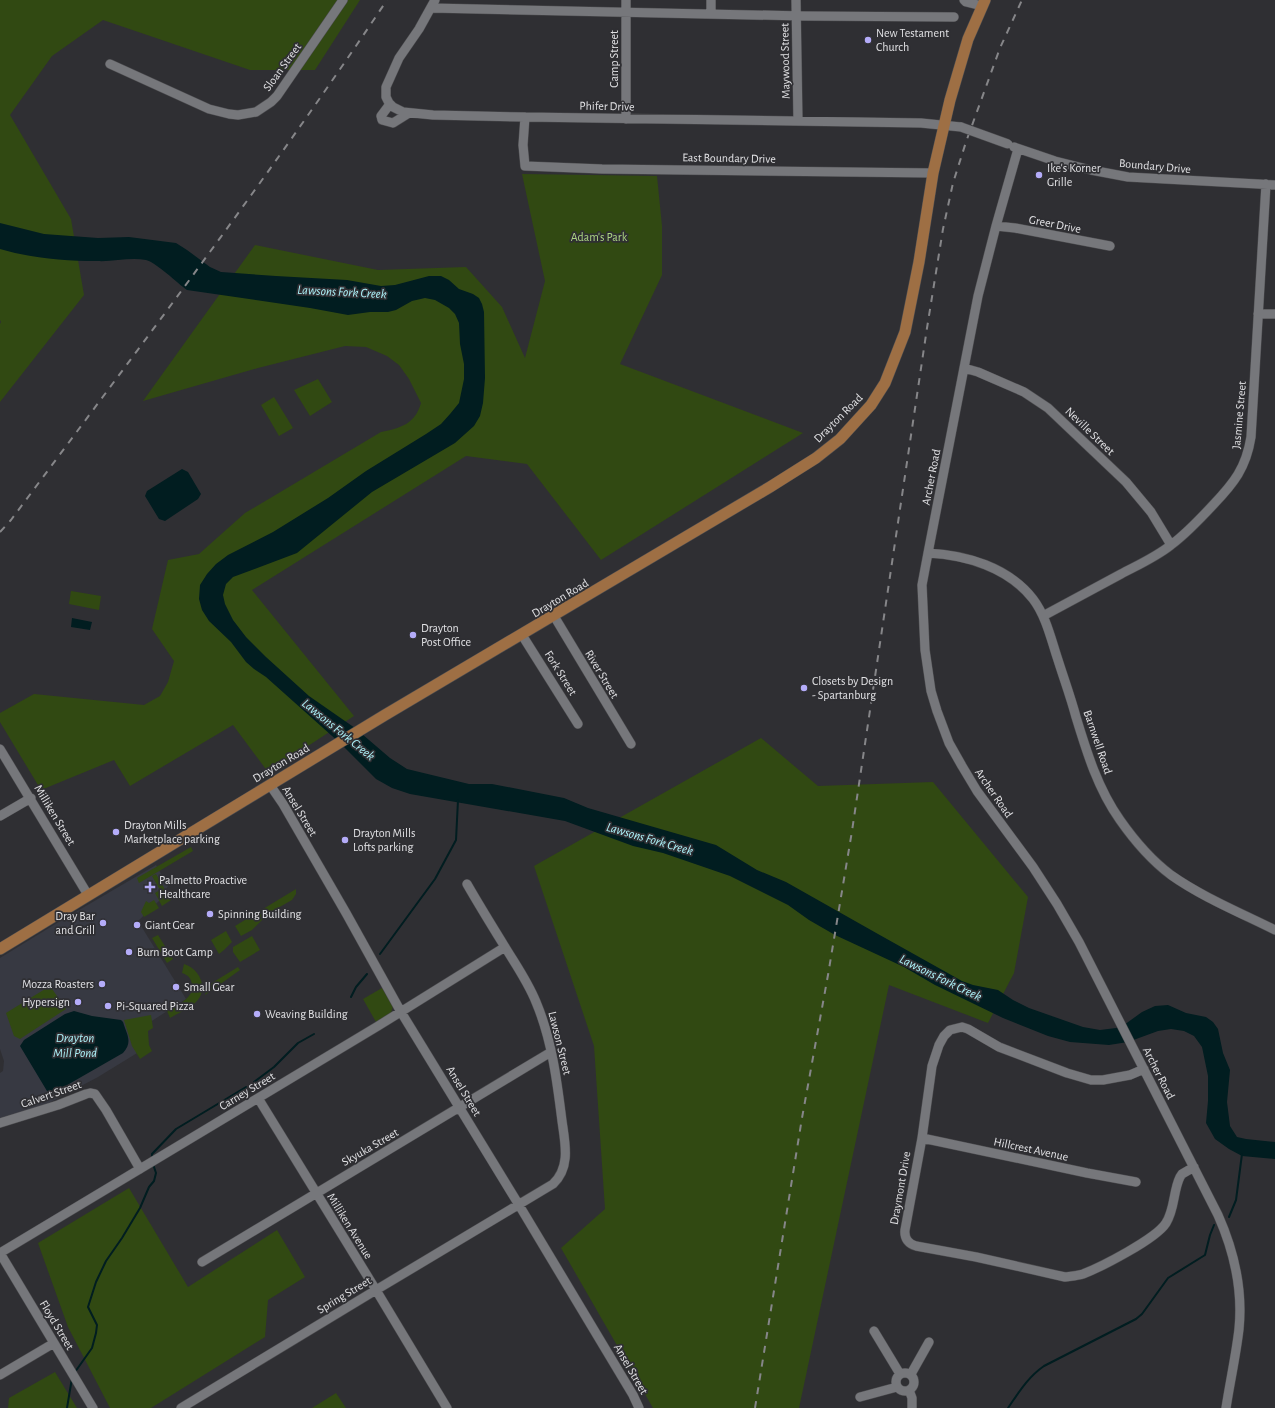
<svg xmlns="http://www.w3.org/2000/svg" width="1275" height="1408" font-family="'Alegreya Sans',sans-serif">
<rect width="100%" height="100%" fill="#2f2f33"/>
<path fill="#373942" d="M156 865 168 886 161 899 138 921 186 999 133 1033 142 1050 98 1077 49 1103 18 1117 0 1122V1073L3 1071 4 1061 0 1049V958L62 920Z"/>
<path fill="#314912" d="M0 0H360L315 70H250L103 20 52 56 10 115 71 219 84 295 0 402V324L1 322 0 320Z
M522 174 657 176 662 226V275L620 364 803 433 601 560 527 464 466 456 252 590 354 716 268 772 233 725 130 786 114 760 41 790 0 722V713L34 694 144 705 160 696 168 682 174 661 152 629 168 560 199 554 245 513 381 432C401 428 415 424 421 403L409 379 399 365 387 356 366 347 345 346 258 368 143 401 255 245 378 270 466 267 502 307 525 358 545 281Z
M318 379 332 402 310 416 294 390Z
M274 397 293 428 279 436 261 405Z
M71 591 101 596 99 610 69 604Z
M761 738 818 786 933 782 1028 897 1014 973 988 1023 889 985 799 1408H653L561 1248 605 1209 594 1046 534 866Z
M191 847 193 851 139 883 137 878Z
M156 874 171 900 162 906 155 893 160 890 152 876Z
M296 889V894L292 900 269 913 252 930 241 936 235 926Z
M154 900 159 908 144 917 141 912 146 901 149 903Z
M226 931 232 942 224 950 219 954 211 940Z
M158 935 173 959 167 963 152 938Z
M252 936 260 950 240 962 233 952V947Z
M184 964C199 968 209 988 197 1001 190 1009 178 1013 170 1018L167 1011C177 1005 195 998 192 984 191 978 188 975 182 973Z
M238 967 240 970 205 995 207 989V986Z
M50 986 66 1009 20 1039 14 1036 6 1013Z
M382 988 393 1006 391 1013 376 1022 363 999Z
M151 1015 153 1028 148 1031 149 1045 152 1051 140 1059 132 1046 124 1020Z
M129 1188 188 1287 277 1230 305 1277 268 1300 265 1337 151 1408H110L68 1327 38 1243Z
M55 1372 77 1408H8L9 1398Z
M336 1393 346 1408H312Z"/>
<path fill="#011d20" d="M0 223 44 234 98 238 129 237 176 243 187 250 210 267 221 272 276 276 347 280 381 286 395 285 429 276H441L449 280 459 289 473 294 479 298 482 304 484 312 485 378 483 403 480 416 474 426 455 443 372 492 297 553 233 577 226 584 223 595 225 604 233 620 246 637 266 657 309 696 355 728 390 758 407 769 469 784H492L564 798 588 808 716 845 757 870 786 882 878 934 962 981 973 985 998 990 1013 1000 1029 1008 1083 1027 1100 1030 1116 1028 1124 1025 1142 1012 1155 1006 1168 1005 1186 1013 1206 1017 1213 1022 1218 1029 1223 1053 1230 1070 1227 1102 1230 1126 1237 1137 1246 1139 1275 1142V1159L1242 1156 1229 1149 1215 1139 1206 1123 1208 1101V1076L1202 1047 1194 1036 1184 1031 1171 1029 1158 1031 1128 1042 1109 1045 1070 1042 1048 1036 1003 1018 935 985 904 967 835 935 809 920 788 905 730 876 663 853 633 846 565 821 410 794 392 788 376 779 341 744 266 677 254 669 246 662 231 642 209 621 202 610 199 599 200 585 207 574 216 564 228 555 273 532 328 498 366 471 426 434 441 424 450 414 459 403 464 379V364L460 344 459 323 455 314 449 308 435 300 425 298 412 301 396 310 388 312H370L348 315 310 308 187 290C177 283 157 263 146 260 130 257 113 262 97 261 65 261 30 258 0 249Z
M182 469 188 472 201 494 198 499 165 521 159 519 145 496 147 491Z
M72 618 92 622 90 630 71 627Z
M74 1011 92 1016 121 1020 123 1022C127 1035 133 1042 123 1053L55 1092 50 1093 47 1091 20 1046 24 1040 65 1014Z"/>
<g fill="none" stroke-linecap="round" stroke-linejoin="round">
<path stroke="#011d20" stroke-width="2" d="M380 954 435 879 456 840 458 800
M351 997 356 987 367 974
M254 1082 274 1067 298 1043 314 1034
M152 1158V1154L176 1129 246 1087
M1229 1217 1236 1200 1242 1154
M75 1372 92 1348 96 1333 97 1325 88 1307 96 1282 106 1261 122 1238 140 1208 149 1187 154 1181 156 1173 153 1164
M67 1408 72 1378
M1008 1408C1019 1392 1028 1377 1044 1366L1136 1319 1142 1314 1168 1278 1205 1255 1210 1235 1214 1225"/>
<g stroke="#4c4c4f" stroke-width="10">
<path id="minor" d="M435 0 419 29 399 58 386 87V97L389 103 393 107 403 112 433 115 525 117 921 123 961 127
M626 0V119
M711 0V14
M796 0 798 121
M964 0 966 2 982 6
M431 8 803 16 954 17
M110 64 209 109 229 114 238 115 256 112 271 102 277 96 343 0
M390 104 381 116 382 120 393 123 409 113
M525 117 523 145 525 166 602 169 933 173
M1014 147 1055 161 1091 170 1128 177 1275 185
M1018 149 996 226 978 296 928 553 922 585 925 650 931 691 937 711 949 743 962 766 977 791 1033 867 1057 904 1079 942 1218 1215C1234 1251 1243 1289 1239 1329 1236 1355 1230 1382 1226 1408
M996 226 1015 228 1110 246
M1258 314H1275
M964 368 978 372 1024 392 1048 408 1126 482 1151 512 1171 545
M928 553C966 555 1008 567 1033 599 1046 616 1051 639 1058 660 1064 679 1071 698 1076 717 1087 753 1098 789 1120 820 1134 840 1151 860 1171 875 1202 897 1241 913 1275 930
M554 616 631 744
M1043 616C1069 602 1095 588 1121 574 1138 565 1156 557 1171 545 1187 533 1200 519 1213 505 1234 483 1246 468 1251 437L1266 184
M522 635 578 724
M0 749 88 895
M270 785 283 804 346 913 401 1012 519 1205 633 1395 639 1408
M0 816 31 798
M1144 1069 1130 1075 1103 1080H1091L1067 1073 999 1047 968 1029 962 1027 950 1030 944 1036 939 1045 932 1066 922 1138 905 1230C904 1239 909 1244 916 1246L976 1257 1065 1277C1071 1276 1077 1276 1083 1274 1101 1267 1156 1239 1166 1223 1175 1209 1173 1191 1180 1177L1182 1174 1194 1167
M258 1098 376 1290 447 1408
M0 1123 58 1105 86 1094 90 1093 95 1094 106 1110 140 1169
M922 1138 1087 1173 1136 1182
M0 1253 378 1026 505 947
M0 1253 93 1408
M202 1262 551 1052
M874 1331 900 1374
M896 1382a9 9 0 1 1 18 0a9 9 0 1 1-18 0Z
M911 1374 929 1342
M0 1375 54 1343
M909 1390 912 1398V1408
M860 1397 897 1387
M181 1408 376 1290 553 1184C571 1167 565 1143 562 1121 557 1081 552 1040 536 1002 528 982 516 965 505 947 492 926 479 905 467 884"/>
</g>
<g stroke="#4c4c4f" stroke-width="12">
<path id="major" d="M0 949 385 715 770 487 816 458 840 439 871 405 885 383 905 332 919 262 933 173 950 100 968 39 985 0"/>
</g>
<use href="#minor" stroke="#76777b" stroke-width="9"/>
<use href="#major" stroke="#9e6f44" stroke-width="11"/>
<path stroke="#868689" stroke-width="2" stroke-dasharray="7 7" stroke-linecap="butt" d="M0 532 11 520C139 348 268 178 387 0
M755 1408 802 1118 828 975 852 831 927 328 943 229 953 183 966 142 1000 48 1022 0"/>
<g stroke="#4c4c4f" stroke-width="10" stroke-linecap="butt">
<path id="minor-bridge" d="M961 127 1008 144"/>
</g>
<use href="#minor-bridge" stroke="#76777b" stroke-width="9"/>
</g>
<g fill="#b4acf9" stroke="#2f2f33" stroke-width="1.5">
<circle cx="868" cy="40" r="4"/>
<circle cx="1039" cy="175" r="4"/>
<circle cx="413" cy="635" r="4"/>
<circle cx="804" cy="688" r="4"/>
<circle cx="116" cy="832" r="4"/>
<circle cx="345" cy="840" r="4"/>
<path d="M148 881h4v4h4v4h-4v4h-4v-4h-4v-4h4z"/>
<circle cx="210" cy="914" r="4"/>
<circle cx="103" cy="923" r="4"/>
<circle cx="137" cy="925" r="4"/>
<circle cx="129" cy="952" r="4"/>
<circle cx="102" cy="984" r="4"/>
<circle cx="176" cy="987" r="4"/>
<circle cx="78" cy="1002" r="4"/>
<circle cx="108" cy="1006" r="4"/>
<circle cx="257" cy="1014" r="4"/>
</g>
<g text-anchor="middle" stroke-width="3.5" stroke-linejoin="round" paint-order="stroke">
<g font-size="12" fill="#e1e1e4" stroke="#2f2f33" text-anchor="start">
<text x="876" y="37">New Testament<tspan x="876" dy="14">Church</tspan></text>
<text x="1047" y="172">Ike's Korner<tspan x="1047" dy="14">Grille</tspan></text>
<text x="421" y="632">Drayton<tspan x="421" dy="14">Post Office</tspan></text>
<text x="812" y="685">Closets by Design<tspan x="812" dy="14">- Spartanburg</tspan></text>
<text x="124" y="829">Drayton Mills<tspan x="124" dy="14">Marketplace parking</tspan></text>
<text x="353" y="837">Drayton Mills<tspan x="353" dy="14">Lofts parking</tspan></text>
<text x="159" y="884">Palmetto Proactive<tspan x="159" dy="14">Healthcare</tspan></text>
<text x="218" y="918">Spinning Building</text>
<text x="95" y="920" text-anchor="end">Dray Bar<tspan x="95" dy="14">and Grill</tspan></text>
<text x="145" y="929">Giant Gear</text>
<text x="137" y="956">Burn Boot Camp</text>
<text x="94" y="988" text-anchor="end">Mozza Roasters</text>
<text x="184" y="991">Small Gear</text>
<text x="70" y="1006" text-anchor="end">Hypersign</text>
<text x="116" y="1010">Pi-Squared Pizza</text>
<text x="265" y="1018">Weaving Building</text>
</g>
<g font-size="12" fill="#e1e1e4" stroke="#2f2f33">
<text transform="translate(614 59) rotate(-90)" y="4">Camp Street</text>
<text transform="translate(785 61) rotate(-91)" y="4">Maywood Street</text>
<text transform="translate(282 67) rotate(-54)" y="4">Sloan Street</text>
<text transform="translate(607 106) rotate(1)" y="4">Phifer Drive</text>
<text transform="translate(729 158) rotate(1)" y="4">East Boundary Drive</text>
<text transform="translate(1155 166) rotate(5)" y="4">Boundary Drive</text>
<text transform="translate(1055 224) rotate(11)" y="4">Greer Drive</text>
<text transform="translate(1239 415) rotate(-85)" y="4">Jasmine Street</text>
<text transform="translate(838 418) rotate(-45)" y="4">Drayton Road</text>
<text transform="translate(1090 431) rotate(44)" y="4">Neville Street</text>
<text transform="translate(931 477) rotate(-79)" y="4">Archer Road</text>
<text transform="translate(560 598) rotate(-31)" y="4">Drayton Road</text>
<text transform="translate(561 673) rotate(58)" y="4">Fork Street</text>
<text transform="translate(602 674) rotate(59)" y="4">River Street</text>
<text transform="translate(1098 742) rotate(71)" y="4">Barnwell Road</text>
<text transform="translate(281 763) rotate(-31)" y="4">Drayton Road</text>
<text transform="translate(994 793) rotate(55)" y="4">Archer Road</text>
<text transform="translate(300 811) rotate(59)" y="4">Ansel Street</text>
<text transform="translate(55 815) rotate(59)" y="4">Milliken Street</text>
<text transform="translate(560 1043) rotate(76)" y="4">Lawson Street</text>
<text transform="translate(1159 1073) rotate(63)" y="4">Archer Road</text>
<text transform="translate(247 1091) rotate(-31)" y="4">Carney Street</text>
<text transform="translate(464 1091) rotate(59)" y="4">Ansel Street</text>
<text transform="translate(51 1094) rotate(-19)" y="4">Calvert Street</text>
<text transform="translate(370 1147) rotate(-30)" y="4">Skyuka Street</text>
<text transform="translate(1031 1149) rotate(12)" y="4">Hillcrest Avenue</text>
<text transform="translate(900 1188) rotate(-80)" y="4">Draymont Drive</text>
<text transform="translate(350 1226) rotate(58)" y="4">Milliken Avenue</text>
<text transform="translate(344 1295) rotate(-31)" y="4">Spring Street</text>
<text transform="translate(57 1325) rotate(59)" y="4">Floyd Street</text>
<text transform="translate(631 1369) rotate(60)" y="4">Ansel Street</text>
</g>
<g font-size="12" fill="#add583" stroke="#2f2f33">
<text x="599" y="241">Adam's Park</text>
</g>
<g font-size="13" font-style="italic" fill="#acf2f9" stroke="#2f2f33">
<text transform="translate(342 291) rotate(3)" y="5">Lawsons Fork Creek</text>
<text transform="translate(339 729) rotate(39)" y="5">Lawsons Fork Creek</text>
<text transform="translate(650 838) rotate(16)" y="5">Lawsons Fork Creek</text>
<text transform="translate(941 977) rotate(26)" y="5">Lawsons Fork Creek</text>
<text x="75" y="1042">Drayton<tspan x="75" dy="15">Mill Pond</tspan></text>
</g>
</g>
</svg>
